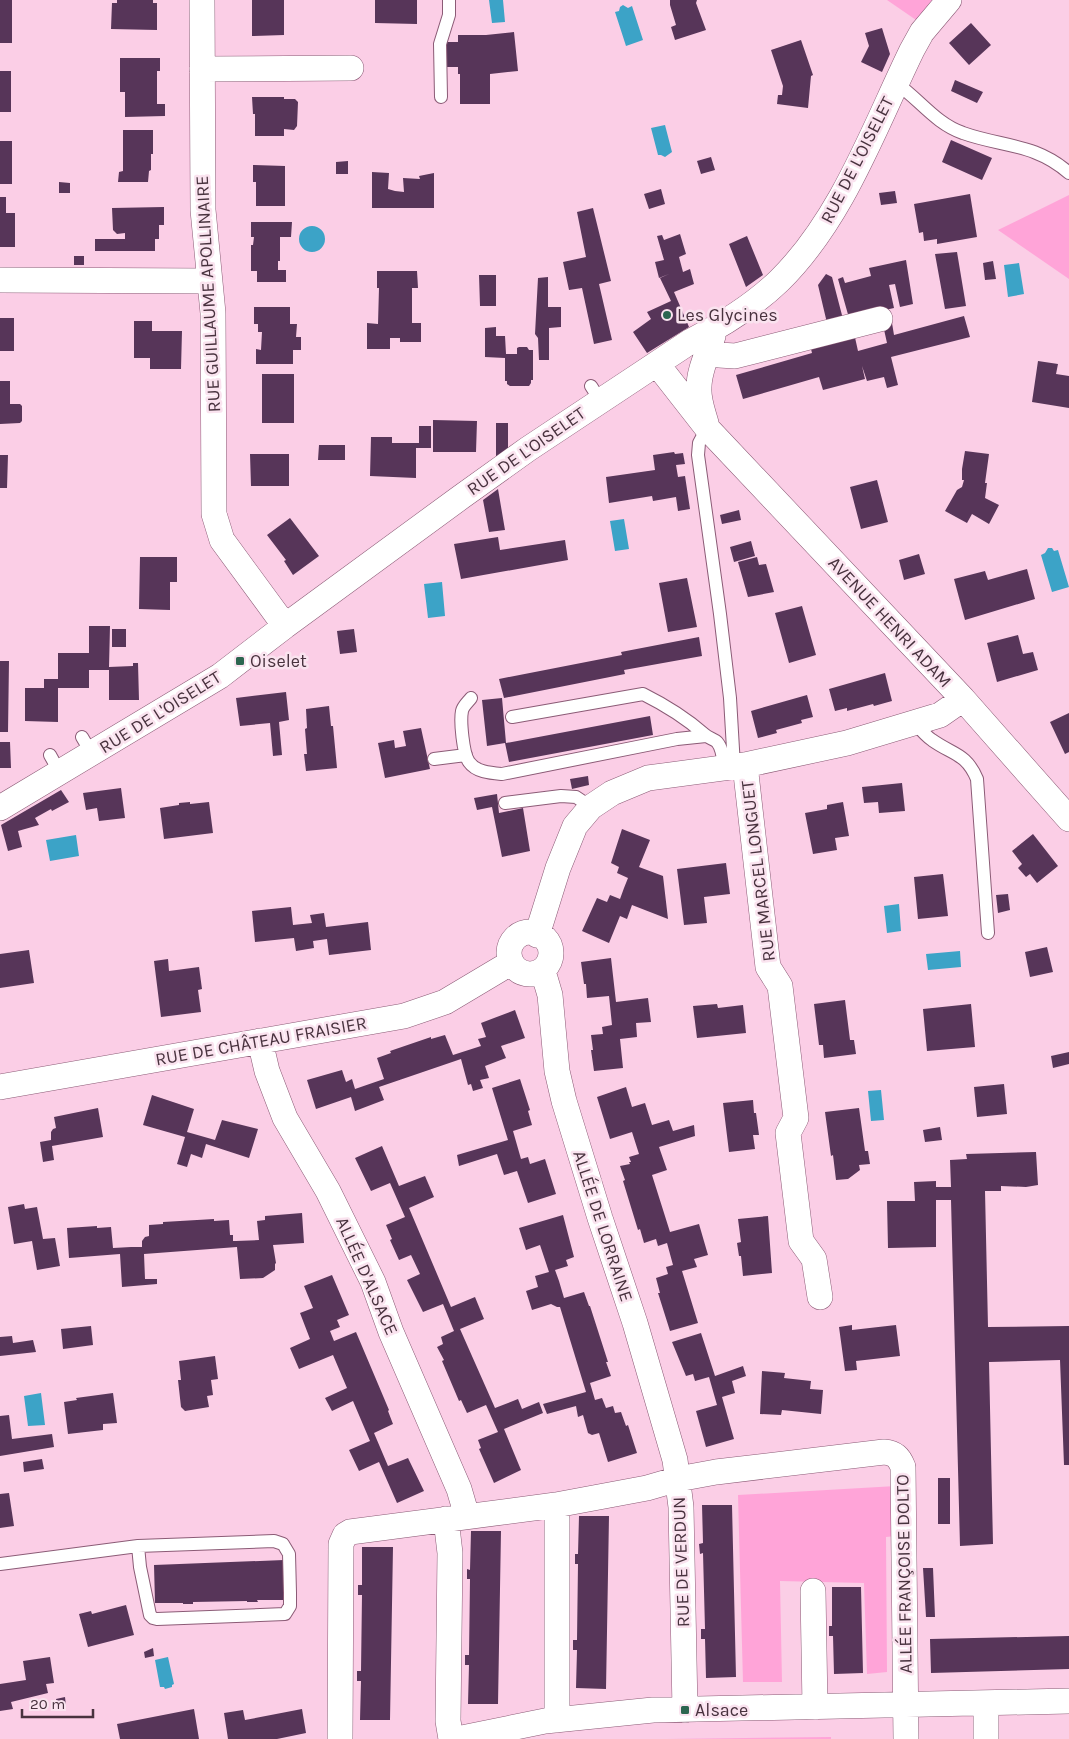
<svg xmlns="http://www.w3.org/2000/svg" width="1069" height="1739" font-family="Karla,sans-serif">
<rect width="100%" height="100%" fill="#fbcee6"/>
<path fill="#ffa4d8" d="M887 0H938L919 22Z
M1069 195V279L998 230Z
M896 1486V1536L886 1537 887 1672 867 1674 864 1583 780 1581 782 1682H743L738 1495Z
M831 1737V1739H661H667Z"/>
<path fill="#3ca3c7" d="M489 0H503L505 22 492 23Z
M623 5 628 8 632 6 643 40 626 46 615 12 619 11 620 7Z
M665 125 672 152 665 157 661 155H658L651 128Z
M299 239a13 13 0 1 1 26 0a13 13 0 1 1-26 0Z
M1019 263 1024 294 1008 297 1004 265Z
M624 519 629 549 615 551 610 521Z
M1048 548H1052L1054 551 1058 550 1069 587 1052 592 1041 555 1045 553Z
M442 582 445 616 428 618 424 584Z
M76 835 79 856 50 861 46 840Z
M899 904 901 931 887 933 884 906Z
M960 951 961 967 928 970 926 954Z
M881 1090 884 1120 871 1121 868 1091Z
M41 1393 45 1425 28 1426 24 1396Z
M168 1657 174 1684 172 1685V1687L165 1689 164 1687H160L155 1660Z"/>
<path fill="#573559" d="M0 0H12V43H0Z
M117 0H153V3H157V30L111 29 112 3H117Z
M252 0H284V35L252 36Z
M375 0H417V24L375 23Z
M670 0H697L696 3 706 30 675 40 671 27 676 25 670 5Z
M971 23 991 45 969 65 949 43Z
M882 28 890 54 882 72 861 62 869 46 865 33Z
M514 32 518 71 490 74V104H460V74H458V67H447V42H458V35H486Z
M801 40 813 75 811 76 808 108 777 104 778 95H782L783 86 771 50Z
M120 58H160V71H157V104H165V116L125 117V92H120Z
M0 71H11V112H0Z
M955 80 983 92 977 103 951 91Z
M252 97H284V99H295L298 102 297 126 294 130 284 129V136H255V114H253Z
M123 130H153V154H151V170L149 171 148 182H118L119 172 123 171Z
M951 140 992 158 982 180 942 162Z
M0 141H12V184H0Z
M711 157 715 170 701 174 697 161Z
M348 161V174H336V162Z
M253 165 285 166V206H256V182H253Z
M372 172 389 173 388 189 395 191 404 192 403 178 420 179 419 176 434 173V208H372Z
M59 182 70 183V193H59Z
M661 189 665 204 649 209 644 194Z
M895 191 897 203 881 205 879 193Z
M970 194 977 237 937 244V239L924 241 923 232 919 233 914 204Z
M0 197H6V213H15V247H0Z
M164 207V225H159V239H155V251H95V239H125V233L117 234 113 230 112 208Z
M593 208 611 281 599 284 612 340 594 344 582 288 569 290 563 262 586 257 577 212Z
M251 222H292L291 237H280V261H278V270H286V282H257V271H251V245H253L254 237H251Z
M680 234 686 254 679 257 683 272 690 269 694 284 674 292 689 327 647 353 633 332 651 319 647 312 671 301 660 278 669 274 659 278 655 262 664 260 657 236 662 235 664 240Z
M747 236 763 275 746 287 729 244Z
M957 252 966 306 945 309 935 254Z
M74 256H84V265H74Z
M906 260 913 304 900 307 895 284 889 285 894 308 849 318 838 279 843 277 845 283 871 276 869 268Z
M993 261 996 279 985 280 983 263Z
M377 271H417L418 288H412V323H421V342H400V338H390V349H367V323L378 324 379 288H377Z
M826 274 832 277 843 319 827 323 818 285Z
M479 275H496V306H480Z
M548 277V307H561V327L549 328V360H539L538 338 535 334 538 278Z
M254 307H290V324H297L296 337H301V350H293V364H256V349L261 350 262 332H258V324H254Z
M964 316 970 337 891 357 898 385 887 388 884 377 867 381 862 366 865 379 823 390 819 377 743 399 736 375 812 353 810 345 854 333 858 351 887 343 883 325 892 323 894 335Z
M0 318H14V351H0Z
M134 321H152V331H182L181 369H150V358H134Z
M496 327V336H505L506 354H517V348L519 347H527L529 350H533V380H531V383L529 386H510L507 384V381H505V358L485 357V328Z
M1038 361 1058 364 1056 374 1069 376V408L1032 402Z
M262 374H294V423H262Z
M0 381H10V404H20L22 406V421L20 423 0 424Z
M433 420 477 421 476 452H433Z
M496 423H508V449L496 458Z
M419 426H431V448H416V478L370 476 371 437H392V443H419Z
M319 445H345V460H318Z
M965 451 989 454 985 483H987L985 498 999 505 989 524 972 514 967 523 945 511 957 490 962 487 964 480H962V469Z
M674 452 675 454 683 453 685 464 676 465 678 477 685 476 690 509 678 511 676 497 653 501 652 496 609 503 606 477 655 470 653 455Z
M250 454H289V486H251Z
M0 455H8L7 488H0Z
M877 480 888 522 861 529 850 487Z
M498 489 505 530 489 532 483 500Z
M739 510 741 520 722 524 720 515Z
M290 518 319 556 293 575 284 561 286 560 267 535Z
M498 537 500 550 565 540 568 560 461 579 454 544Z
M751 541 755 556 734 562 730 547Z
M919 554 925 574 904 580 899 560Z
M140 557H177V582H170V610L139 609Z
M757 557 759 565 766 564 774 592 748 597 738 562Z
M1027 569 1035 599 965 620 954 579 985 571 988 580Z
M687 578 697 627 668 632 659 583Z
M802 606 816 655 789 663 775 613Z
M89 626H110L109 667 133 666V663H138L139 700H109V670H89V688H58V722L25 721V688H44V679H58V653H89Z
M112 629H126V647H112Z
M354 629 357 652 340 654 337 631Z
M1018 635 1023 654 1033 652 1038 670 997 682 987 643Z
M699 637 702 656 624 670 625 674 504 698 499 679 622 655 621 652Z
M0 661H9L8 732H0Z
M885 673 892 701 874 706 873 704 847 711V708L835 711 829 689Z
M286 692 289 720 279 722 282 755 273 756 270 723 240 726 236 698Z
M807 695 813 717 801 720 802 723 776 730 777 733 758 738 751 711Z
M502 698 506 743 650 716 653 735 509 762 505 743 487 746 482 700Z
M329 706 331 726H333L337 768 306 771 304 754H307L305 729 307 728 306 709Z
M1069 713V752L1065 754 1050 722Z
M421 728 430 769 385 778 378 743 394 740 395 748 406 746 403 731Z
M0 742H10L11 768H0Z
M588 776 589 785 572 789 570 779Z
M902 783 905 811 879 813 878 802 864 803 862 787Z
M121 788 125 818 99 821 97 808 86 810 83 793Z
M61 790 69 802 52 811 51 809 35 818 39 825 18 831 22 847 8 851 1 825Z
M497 794 499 813 523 808 530 851 502 857 492 807 477 810 474 798Z
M190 802V804L209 802 213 833 164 839 160 808 179 805V803Z
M843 802 849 836 835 838 837 850 813 854 805 813 827 809V805Z
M622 829 650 840 639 867 663 876 668 919 632 905 627 919 620 916 609 943 582 931 597 898 607 902 610 895 620 899 624 888 628 878 617 873 619 867 611 863Z
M1033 834 1058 866 1037 883 1030 874 1026 877 1018 868 1022 864 1012 851Z
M726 863 730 894 704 897 707 923 684 925 677 869Z
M943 874 948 916 918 919 914 877Z
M1008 894 1010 910 998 913 996 895Z
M291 907 293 925 312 923 310 915 324 913 326 927 368 922 371 950 329 955 327 939 313 941 314 948 296 951 294 938 255 942 252 911Z
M1047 947 1053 972 1030 977 1025 952Z
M29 950 34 983 0 988V954Z
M611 958 616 1002 648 998 651 1022 636 1023 637 1037 620 1039 623 1068 594 1071 591 1050H593L591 1035 603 1034 602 1027 612 1025 609 996 587 998 586 984H584L581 962Z
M168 959 169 971 199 967 202 989 198 990 201 1012 161 1017 154 961Z
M845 1000 850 1040H854L856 1054 824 1058 823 1045H819L814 1004Z
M717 1004 718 1008 743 1005 746 1033 697 1038 693 1006Z
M971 1004 975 1047 927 1051 923 1009Z
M515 1010 525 1038 501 1046 506 1058 485 1066 489 1078 480 1080 483 1088 473 1091 471 1084 468 1085 461 1059 379 1087 384 1100 355 1111 351 1097 316 1109 307 1080 342 1070 346 1082 352 1079 355 1089 384 1079 377 1058 391 1053 390 1051 431 1037V1039L445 1035 453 1055 481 1046 478 1039 486 1037 481 1023Z
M1069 1052V1064L1053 1068 1051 1056Z
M520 1079 530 1110 528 1111 532 1125 513 1131 521 1159 528 1157 530 1164 545 1159 556 1194 528 1203 517 1171 504 1175 497 1154 459 1166 457 1155 508 1140 492 1088Z
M1004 1084 1007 1114 977 1117 974 1087Z
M626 1087 632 1107 645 1103 652 1125 669 1120 673 1131 694 1125 695 1136 659 1147 667 1170 652 1175 670 1232 699 1224 708 1255 694 1259 697 1267 682 1271 698 1323 670 1331 658 1293H660L656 1278 668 1274 666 1267 673 1265 667 1243 658 1246 656 1239 644 1243 640 1229 638 1230 623 1181 625 1180 620 1166 630 1164 629 1162H631L629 1157 639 1154 632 1132 610 1139 597 1097Z
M152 1095 194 1109 187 1132 215 1140 222 1120 258 1129 249 1158 206 1144 202 1158 191 1154 187 1167 177 1164 185 1137 143 1125Z
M753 1100 754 1113H756L759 1135H753L755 1149 729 1152 723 1103Z
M98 1108 103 1137 52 1146 54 1160 43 1162 40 1142 51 1140V1132L53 1129 56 1128 54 1117Z
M859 1108 865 1151H868L870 1164 859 1165 860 1170 848 1179 836 1180 833 1155 831 1156 825 1112Z
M940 1127 942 1140 925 1142 923 1130Z
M382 1146 399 1186 425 1176 434 1197 409 1208 451 1307 475 1297 484 1319 460 1329 495 1408 518 1399 522 1409 539 1402 543 1413 504 1429 521 1470 494 1483 479 1449 481 1448 478 1440 498 1432 486 1405 467 1413 461 1400 459 1401 442 1361 444 1360 437 1347 443 1344 441 1337 454 1331 443 1304 423 1312 407 1280 420 1274 411 1255 399 1260 390 1240 392 1239 386 1225 405 1217 390 1183 371 1191 355 1158Z
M1036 1152 1038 1185 1026 1187 1001 1186V1191H985L988 1327 1069 1326V1465H1064L1060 1360 989 1362 993 1544 960 1546 951 1200H936V1247L888 1248 887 1201H915L914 1182 936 1181V1187H951L950 1160 967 1159 966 1154Z
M24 1204 25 1209 37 1207 43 1239 55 1238 60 1266 37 1270 32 1241 14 1244 8 1207Z
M302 1213 304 1243 273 1245 276 1263 275 1264V1270L263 1278 240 1279 237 1247 144 1254 145 1279H157V1284L122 1287 120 1254 69 1258 67 1228 97 1226V1228L111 1227 113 1248 131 1247H142V1241L145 1237 149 1236V1225L163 1224V1222L214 1219V1221L229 1220 230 1235H233V1241H236L259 1240 257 1221 265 1220V1216Z
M563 1215 574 1257 566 1260 568 1266 555 1270 559 1281 564 1298 584 1292 589 1306H590L608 1362H606L611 1376 590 1383 595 1400 602 1398 606 1408 613 1406 615 1413 621 1412 626 1426 628 1425 637 1453 608 1462 599 1433 592 1435 588 1433 583 1415 578 1417 576 1406 547 1414 543 1404 586 1392 560 1307H557L551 1304 532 1310 526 1291 538 1287 535 1276 549 1272 540 1245 526 1250 519 1228Z
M768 1216 772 1273 743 1276 741 1256H739L737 1243 741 1242 738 1219Z
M332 1275 349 1315 337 1320 340 1327 330 1331 334 1341 356 1332 389 1410 388 1411 393 1424 374 1433 388 1466 408 1458 424 1491 397 1503 379 1462 359 1471 349 1450 370 1441 353 1401 332 1411 325 1398 347 1388 333 1355 299 1369 290 1348 310 1339 300 1313 313 1308 304 1286Z
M852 1325V1330L896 1325 900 1356 856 1361 857 1370 845 1371 839 1327Z
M91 1326 93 1345 63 1349 61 1329Z
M701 1333 715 1376 743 1366 746 1376 732 1381 735 1393 722 1397 734 1439 706 1447 696 1411 717 1405 709 1377 695 1381 693 1374 686 1376 672 1342Z
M12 1336 13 1343 33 1340 36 1352 0 1356V1337Z
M215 1356 218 1379 211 1380 213 1395 207 1396 209 1407 185 1411 181 1407 178 1380H181L179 1361Z
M762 1371 785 1373 784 1378 811 1381 810 1389 823 1390 821 1414 782 1410 781 1415 760 1414Z
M113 1393 117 1423 103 1424V1430L68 1434 64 1402 77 1400 76 1398Z
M9 1415 12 1439 52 1434 54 1447 0 1456V1416Z
M42 1459 44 1469 24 1472 23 1462Z
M938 1478H950V1524H938Z
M9 1493 14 1526 0 1528V1494Z
M702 1505H732L736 1677 706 1678 705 1639H701V1629H705L703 1553 700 1554 699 1544 703 1543Z
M579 1516H609L606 1689 576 1688 577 1650H573V1640H577L578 1564H575V1554H578Z
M471 1531H501L498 1704H468L469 1665H465V1655H469L470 1579H467V1569L470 1570Z
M362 1547H393L390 1720H360L361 1681H357V1671H361L362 1595H358V1585H362Z
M284 1560 285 1600H257L258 1602H247V1601L193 1602V1604H183V1603H155L154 1565Z
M923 1568H933L935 1617H926Z
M832 1587H861L863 1673 834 1674 833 1636H829V1626H832Z
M126 1605 134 1635 88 1647 79 1614 91 1611 92 1614Z
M1069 1636V1669L931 1673 930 1639Z
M153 1648 154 1656 145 1658 144 1652Z
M50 1657 54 1683 46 1684 48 1693 11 1702 13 1709 0 1711V1684L26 1680 23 1661Z
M65 1697 66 1706 58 1708 56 1699Z
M194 1709 199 1739H120L117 1724Z
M302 1709 306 1733 277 1739H228L224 1713 243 1710 245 1720Z"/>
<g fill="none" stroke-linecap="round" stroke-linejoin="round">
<g stroke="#8b5b76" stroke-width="14">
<path id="lane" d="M896 83C919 99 936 124 963 133 1002 147 1035 143 1069 173
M441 97 440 44 449 15V0
M591 386 600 400
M707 428 699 443 698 455 720 614 730 698 734 766
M471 698C468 702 463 706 462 711 460 721 463 754 469 762 476 772 490 773 502 774L677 739 706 736
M512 717 643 694C665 705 686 718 704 734 708 738 714 739 717 742 723 749 723 760 724 768
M915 723C920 729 926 736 932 740 953 755 966 753 977 779L988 933
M82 737 92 754
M50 755 60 773
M434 759 466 755
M505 803 561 796 576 797 591 807
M0 1564 138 1546 274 1541 283 1544 289 1554 290 1593V1606L285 1614 157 1619 153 1618 150 1615 140 1567 138 1546"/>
</g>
<g stroke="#8b5b76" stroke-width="26">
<path id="street" d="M202 0 203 210 213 313 214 514 222 540 285 626
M202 69 351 68
M0 280 209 281
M707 353 719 355 735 356 880 319
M657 364 707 428 963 699 1069 819
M706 423C703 412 698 400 699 387 699 370 708 353 713 336
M745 765 768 967 780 986 796 1118 788 1133 801 1241 814 1259 820 1297
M0 808 220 676 285 626 461 497 528 449 691 341C722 325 753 306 779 281 842 219 874 128 912 50L922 32 949 0
M509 953a21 21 0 1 1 42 0a21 21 0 1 1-42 0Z
M537 935 558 868 575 826 591 807 612 793 648 778 745 765 847 743 940 715 963 699
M540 972 545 978 550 995 557 1071 564 1101 600 1218 635 1323 675 1460 681 1507 685 1710
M260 1041 267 1071 285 1118 328 1191 373 1282 391 1332 459 1489 464 1506 465 1516
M0 1087 404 1016 445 1002 502 968 512 964
M556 1505 557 1518V1720
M446 1519 450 1553 448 1721 451 1739
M813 1591 815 1707
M986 1703V1739
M340 1739 341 1544 345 1535 350 1532 556 1505 647 1488 678 1479 716 1472 884 1452C895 1453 899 1457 903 1467L906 1739
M457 1739 545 1721 653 1710 1069 1701"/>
</g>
<use href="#lane" stroke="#fff" stroke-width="12"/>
<use href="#street" stroke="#fff" stroke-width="25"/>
</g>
<g fill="#2c6650" stroke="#fae3ef" stroke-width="2">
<circle cx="667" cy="315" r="5"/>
<rect x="235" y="656" width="10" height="10" rx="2.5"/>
<rect x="680" y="1705" width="10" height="10" rx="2.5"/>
</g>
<g text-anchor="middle" stroke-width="5" stroke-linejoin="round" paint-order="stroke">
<g font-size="18" fill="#48323e" stroke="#fae3ef">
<text transform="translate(857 160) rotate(-63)" y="6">RUE DE L'OISELET</text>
<text transform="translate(208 294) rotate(-93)" y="6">RUE GUILLAUME APOLLINAIRE</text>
<text transform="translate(526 451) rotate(-35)" y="6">RUE DE L'OISELET</text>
<text transform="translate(890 622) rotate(47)" y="6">AVENUE HENRI ADAM</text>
<text transform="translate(160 712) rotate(-32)" y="6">RUE DE L'OISELET</text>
<text transform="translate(758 871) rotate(-97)" y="6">RUE MARCEL LONGUET</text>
<text transform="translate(261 1041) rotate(-10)" y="6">RUE DE CHÂTEAU FRAISIER</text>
<text transform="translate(603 1226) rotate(72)" y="6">ALLÉE DE LORRAINE</text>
<text transform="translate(367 1276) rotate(66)" y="6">ALLÉE D'ALSACE</text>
<text transform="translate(681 1562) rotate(-92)" y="6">RUE DE VERDUN</text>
<text transform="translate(904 1574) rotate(-91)" y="6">ALLÉE FRANÇOISE DOLTO</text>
</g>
<g font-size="18" fill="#48323e" stroke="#fae3ef" text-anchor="start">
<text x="677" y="321">Les Glycines</text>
<text x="250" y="667">Oiselet</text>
<text x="695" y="1716">Alsace</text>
</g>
</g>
<path d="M22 1709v8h71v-8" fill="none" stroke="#48323e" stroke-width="2.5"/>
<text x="30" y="1709" font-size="15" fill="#48323e" stroke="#fae3ef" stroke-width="4" paint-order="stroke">20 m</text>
</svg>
